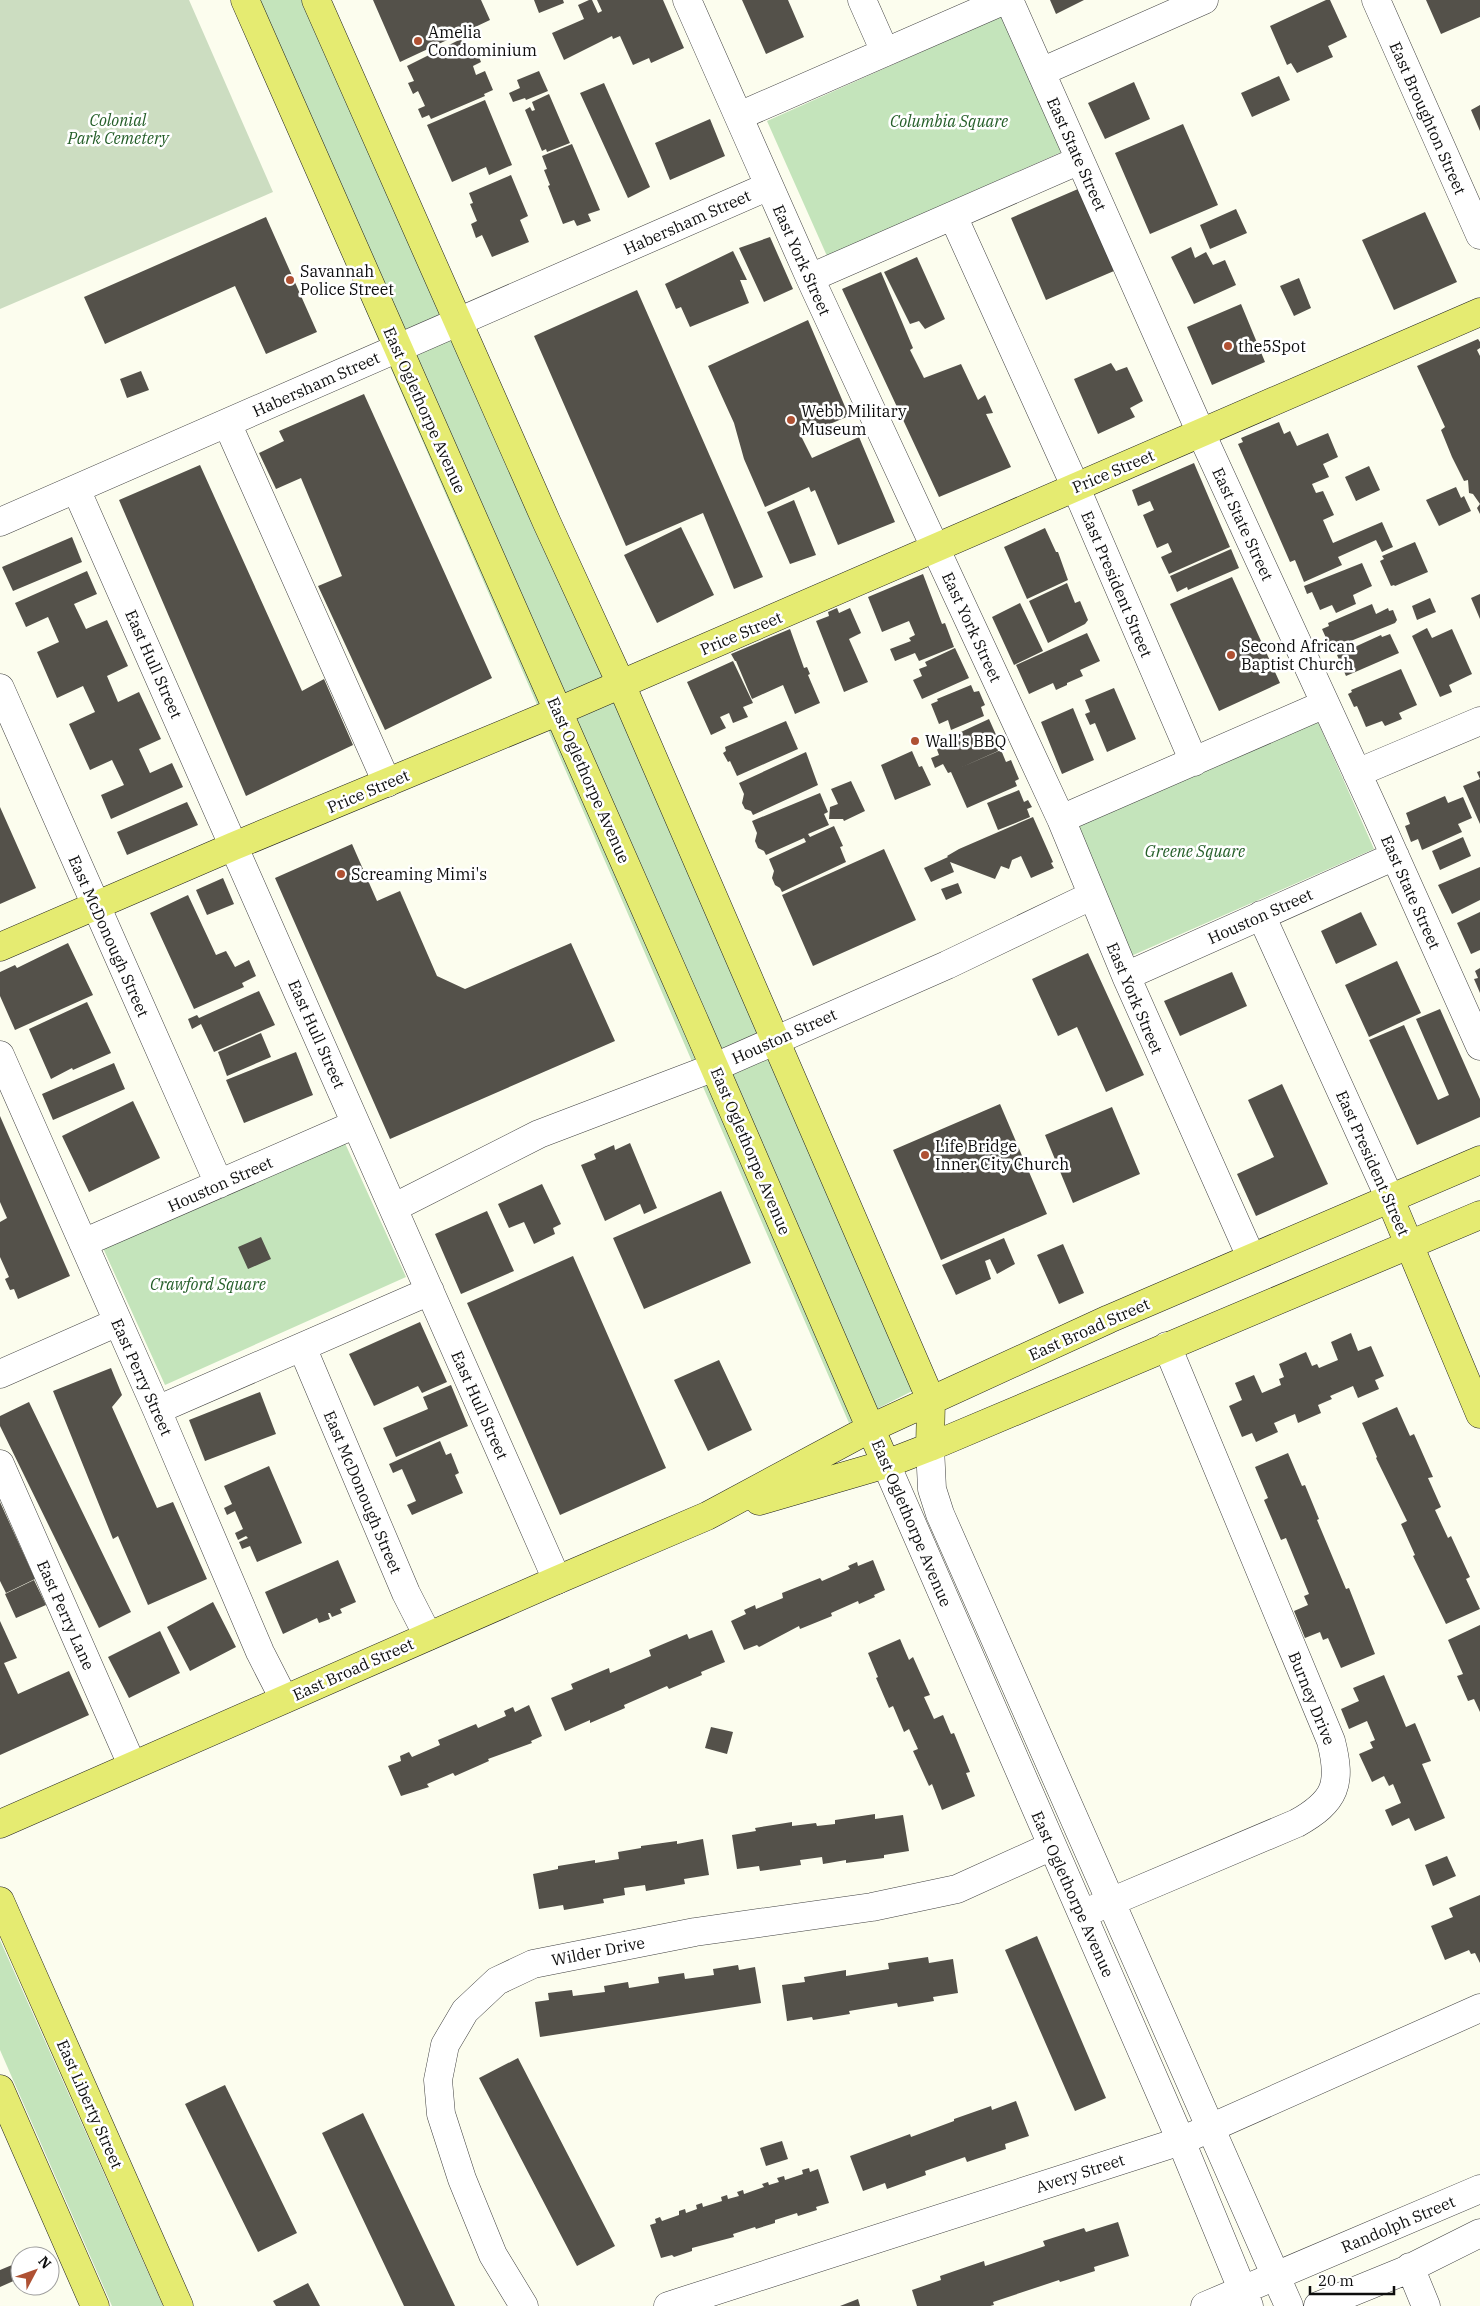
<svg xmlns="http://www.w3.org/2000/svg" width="1480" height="2306" font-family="'IBM Plex Serif',serif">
<rect width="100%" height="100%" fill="#fcfdee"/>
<path fill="#c4e4bb" d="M231 0H322L934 1380 849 1423Z
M1004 15 1064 151 827 256 767 121Z
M1317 720 1374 849 1131 956 1074 827Z
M344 1141 406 1277 165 1385 103 1248Z
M0 1940 163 2306H112L0 2050Z"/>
<path fill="#ccddc1" d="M0 0H189L273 192 0 309Z"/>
<path fill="#54514a" d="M373 0H481L490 20 400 62Z
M534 0H563L564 3 539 13Z
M589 0H592L598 13 602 11 597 0H663L684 48 651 63 649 58 633 65 620 36 613 39 612 36 564 60 552 33 584 19 578 5Z
M742 0H788L804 37 766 54Z
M1050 0H1084L1056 14Z
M1326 0H1330L1347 37 1328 46 1333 57 1297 73 1291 63 1287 65 1270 26Z
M1426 0H1480V17L1441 34Z
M461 39 465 49 474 45 481 62 473 66 476 75 485 71 493 90 484 94 485 96 431 119 429 115 422 118 418 109 425 106 418 91 413 94 408 83 414 81 407 66Z
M539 71 548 91 526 100 525 98 513 102 509 93 520 88 517 80Z
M1279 76 1290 100 1252 117 1241 93Z
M1134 82 1150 119 1105 139 1088 103Z
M604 83 650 187 628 198 580 93Z
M549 94 570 143 547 152 546 149 542 151 525 110 530 107 532 111 535 110 532 102Z
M485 100 512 165 489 175 486 167 452 182 427 125Z
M1480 105V131L1471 110Z
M710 119 725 156 670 180 655 143Z
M1183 124 1218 205 1150 234 1115 153Z
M572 144 600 210 588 214 591 221 577 226 574 220 563 224 548 186 550 185 544 170 547 169 542 156Z
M511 175 528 216 520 220 529 242 492 257 482 235 476 238 471 224 477 221 470 204 473 203 469 193Z
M1078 189 1114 271 1046 300 1011 218Z
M1236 209 1247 233 1210 249 1200 225Z
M1425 212 1457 282 1394 310 1362 240Z
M266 217 317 332 266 354 235 286 105 344 84 297Z
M770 237 793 289 764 302 739 248Z
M1191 247 1195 258 1206 252 1213 265 1225 260 1236 285 1194 304 1171 257Z
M733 251 747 280H740L749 303 690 327 681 307 676 309 665 284Z
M917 257 945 319 925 329 919 321 910 324 884 272Z
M881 272 913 348 910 350 924 378 961 364 978 400 985 395 993 413 986 414 1011 467 939 497 842 289Z
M1299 278 1311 308 1294 316 1280 286Z
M637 290 763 577 734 589 703 513 626 546 534 336Z
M1241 304 1265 362 1212 385 1187 327Z
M808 320 849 416 801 436 812 458 859 437 895 522 838 545 815 490 811 492 809 487 765 507 744 459 734 423 708 366Z
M1478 339 1480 342V348L1477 350 1480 356V514L1477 508 1480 504 1473 494 1469 493 1468 480 1464 481 1452 457 1441 430 1445 427 1417 366Z
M1111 363 1116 371 1127 367 1143 401 1130 408 1135 417 1098 434 1074 379Z
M141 371 149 390 127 398 120 379Z
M364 394 492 678 385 730 318 586 342 576 301 478 276 489 259 453 284 441 279 431Z
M1279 422 1284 434 1290 431 1297 446 1328 433 1338 457 1323 464 1329 477 1312 484 1316 493 1323 491 1334 515 1323 520 1333 543 1382 522 1393 547 1382 552 1376 540 1338 557 1342 565 1304 582 1295 560 1290 562 1238 444 1243 442 1241 438Z
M1194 463 1230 547 1169 574 1161 557 1172 552 1168 543 1157 548 1143 515 1154 510 1150 501 1138 506 1132 490Z
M200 465 302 691 324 679 353 745 246 796 119 500Z
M1369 466 1380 490 1356 501 1345 477Z
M1456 487 1461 498 1464 496 1471 511 1439 526 1426 500Z
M794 500 816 555 790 564 767 512Z
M681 527 714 595 657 623 624 555Z
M1045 528 1056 552H1058L1068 580 1027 599 1004 547Z
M72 537 82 562 13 591 2 567Z
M1415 542 1428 572 1395 586 1394 585 1391 586 1380 561 1384 559 1382 556Z
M1231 549 1239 568 1188 590 1187 587 1177 592 1170 576Z
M1362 563 1372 586 1353 595 1356 604 1336 613 1332 605 1320 610 1312 592 1307 594 1304 586Z
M87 571 97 594 74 604 86 629 107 620 128 666 107 676 118 702 139 692 161 739 139 749 150 773 172 763 183 787 111 819 101 795 124 785 112 760 90 770 69 724 95 712 83 686 57 698 37 652 59 642 48 617 26 627 15 603Z
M923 574 942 624 945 623 954 647 919 661 915 653 895 661 890 649 911 641 909 638 915 635 909 621 882 632 868 597Z
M1232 577 1280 683 1219 711 1170 604Z
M1067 583 1075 603 1080 601 1088 620 1085 624 1048 643 1029 601Z
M1480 594V619L1471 598Z
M1430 598 1436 612 1417 620 1412 606Z
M1020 603 1043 651 1014 665 992 617Z
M1372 604 1376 614 1388 608 1389 611 1393 610 1397 620 1395 623 1331 649 1322 629 1329 626 1328 623Z
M837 608 839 613 850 608 861 633 849 639 868 682 844 692 816 621 829 616 828 612Z
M1427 628 1432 638 1452 629 1472 674 1449 685 1452 692 1440 697 1412 636Z
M790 629 804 668 807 667 810 674 808 675 820 703 795 714 783 685 752 699 736 661H735L731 654Z
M1087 633 1100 661 1080 670 1083 676 1067 683V685L1056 690 1053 683 1029 694 1016 665Z
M1390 634 1399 653 1346 676 1337 655 1381 635 1382 637Z
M955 648 969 678 922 699 913 680 922 676 919 669 927 666 925 662Z
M733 661 753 703 743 707 748 717 733 723 729 713 720 717 726 728 711 735 687 682Z
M1401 669 1417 705 1399 713 1402 719 1385 726 1382 721 1366 727 1357 706 1354 707 1348 694 1352 692 1351 690Z
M971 685 974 692 979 691 985 705 981 707 984 716 951 730 948 720 939 724 931 704 938 701 937 699Z
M1114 688 1136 739 1107 752 1095 723 1090 725 1085 714 1090 712 1085 700Z
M1073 708 1094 760 1062 774 1041 722Z
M989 719 1001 746 997 748 998 751 962 767 1001 750 1006 762 1011 760 1019 779 1015 781 1017 786 967 808 951 772 948 773 943 764 935 768 931 758 939 755 935 744Z
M786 721 798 749 737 776 730 761 728 762 723 753 726 751 725 747Z
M912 751 919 767 922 766 931 785 895 800 881 765Z
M806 752 818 785 753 815 751 811 745 809 742 803 744 794 739 783Z
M1480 771V824L1463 786 1480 779 1477 772Z
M851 781 865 811 844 821 843 819H829L830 807 838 804 831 789Z
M1019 790 1024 802 1028 800 1032 807 1027 809 1030 817 998 830 987 803Z
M820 793 828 812 824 814 829 825 808 834 810 837 834 826 843 846 840 847 846 862 782 892 780 888 775 885 772 878 774 871 769 859 806 842 804 838 766 855 764 851 758 848 755 841 757 833 752 821Z
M1445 796 1448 803 1463 797 1472 818 1458 824 1462 832 1422 850 1418 839 1411 842 1405 826 1410 824 1406 813Z
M187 802 198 825 127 855 117 832Z
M0 807 36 888 0 904Z
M1033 817 1053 862 1051 863 1054 868 1031 878 1021 856 1012 860 1009 869 1001 866 995 879 950 862 954 872 931 882 924 868 948 857 947 856 959 849Z
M1463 837 1471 856 1440 870 1432 851Z
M352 844 377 901 400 891 437 976 465 989 571 943 615 1041 390 1139 275 878Z
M884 849 916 920 813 966 782 895Z
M1480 867V900L1452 914 1438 885Z
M223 878 234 904 207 915 196 890Z
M958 883 962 893 946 900 941 889Z
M188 895 216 955 226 951 235 967 249 960 256 976 242 983 244 987 194 1009 150 913Z
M1361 912 1377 945 1336 964 1321 931Z
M1480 912V950L1471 954 1457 923Z
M68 943 93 995 15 1030 0 996V972L15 965 17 968Z
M1088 953 1144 1075 1106 1092 1077 1027 1058 1036 1032 979Z
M1397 961 1421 1013 1369 1037 1345 985Z
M1480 968V993L1474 979 1478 978 1475 971Z
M1232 972 1247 1006 1180 1036 1164 1001Z
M259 991 275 1025 214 1052 201 1024 192 1029 188 1019 197 1015 199 1018Z
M87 1002 111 1053 73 1070 72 1068 51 1079 29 1029Z
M1440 1009 1480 1099V1117L1417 1145 1369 1040 1404 1025 1438 1100 1449 1095 1416 1019Z
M261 1033 271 1057 227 1076 218 1052Z
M296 1052 313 1095 244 1123 226 1080Z
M114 1063 125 1089 53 1120 42 1094Z
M1282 1084 1328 1184 1256 1216 1237 1174 1274 1157 1248 1100Z
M133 1101 160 1158 89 1192 62 1136Z
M1000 1104 1047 1214 941 1260 893 1150Z
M1112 1107 1140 1174 1073 1203 1045 1135Z
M0 1116 70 1276 18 1299 14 1289 10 1290 5 1279 9 1277 0 1257V1222L7 1218 0 1202Z
M630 1143 657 1208 644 1214 640 1204 605 1221 581 1165 596 1159 594 1154 614 1145 615 1150Z
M542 1184 561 1224 553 1228 555 1234 534 1244 524 1222 509 1228 498 1204Z
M721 1191 751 1263 644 1309 613 1238Z
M487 1211 514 1271 461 1294 435 1234Z
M261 1237 271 1259 248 1269 238 1247Z
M1004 1238 1015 1264 997 1274 990 1259 985 1261 991 1279 956 1295 942 1265Z
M1063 1244 1084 1293 1059 1304 1037 1255Z
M573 1256 666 1468 560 1515 467 1303Z
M420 1322 447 1382 422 1393 418 1386 374 1406 349 1354Z
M1351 1333 1358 1351 1371 1346 1384 1376 1375 1380 1379 1389 1358 1398 1353 1386 1330 1396 1332 1399 1318 1405 1321 1413 1298 1423 1295 1414 1274 1423 1278 1432 1256 1442 1252 1433 1242 1437 1229 1406 1242 1400 1235 1383 1254 1375 1262 1393 1281 1385 1279 1379 1284 1377 1279 1364 1306 1352 1312 1366 1317 1364 1319 1368 1338 1360 1331 1342Z
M719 1360 752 1430 708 1451 674 1380Z
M111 1368 122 1395 112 1407 157 1508 173 1502 207 1579 148 1605 118 1536 113 1539 53 1391Z
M451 1385 468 1426 396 1457 383 1428 428 1409 423 1397Z
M260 1392 276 1434 205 1461 189 1420Z
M29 1402 131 1612 99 1628 0 1426V1416Z
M1397 1407 1410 1436 1414 1434 1433 1477 1428 1478 1441 1507 1435 1510 1448 1538 1451 1536 1470 1577 1466 1579 1480 1609 1446 1624 1413 1556 1415 1555 1401 1524 1407 1521 1376 1458 1377 1457 1362 1423Z
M440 1441 446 1455 451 1453 459 1473 455 1475 463 1493 412 1515 407 1505 416 1501 402 1469 393 1473 389 1464Z
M1288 1453 1302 1486 1305 1485 1319 1519 1317 1520 1346 1589 1349 1588 1375 1654 1341 1668 1328 1638 1323 1640 1320 1632 1305 1638 1294 1611 1308 1605 1304 1596 1309 1594 1286 1538 1281 1540 1264 1500 1268 1498 1255 1467Z
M269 1466 302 1543 257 1562 250 1546 242 1549 239 1542 248 1538 246 1536 238 1540 235 1533 243 1529 235 1511 227 1515 224 1508 232 1504 224 1486Z
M0 1502 35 1579 6 1593 0 1581Z
M338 1560 356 1602 340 1609 342 1613 332 1617 330 1613H328L330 1619 319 1623 317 1618 283 1634 265 1592Z
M873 1560 885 1590 874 1595 875 1597 859 1604 858 1601 831 1613 832 1616 800 1629 799 1626 759 1647 757 1645 744 1650 731 1621 746 1614 744 1610 755 1605 756 1609 783 1598 782 1593 820 1578 822 1581 850 1569 848 1566 857 1562 858 1566Z
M34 1580 46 1605 16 1618 5 1594Z
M213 1602 236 1647 190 1671 167 1627Z
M0 1621 17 1658 4 1663 18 1694 69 1671 89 1715 0 1755Z
M1480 1625V1712L1474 1699 1468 1701 1457 1676 1463 1674 1448 1640Z
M712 1630 725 1662 701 1672 702 1675 669 1689 667 1686 624 1705 625 1708 590 1723V1720L565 1731 551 1698 573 1689 571 1684 609 1668 610 1673 651 1656 649 1650 687 1634 689 1639Z
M160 1631 180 1673 129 1698 108 1657Z
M900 1639 909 1660 913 1657 930 1695 924 1697 934 1719 943 1715 951 1734 954 1733 970 1772 966 1773 975 1796 942 1810 932 1784 929 1786 913 1751 918 1749 909 1729 904 1732 893 1706 889 1708 876 1678 878 1677 868 1653Z
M1384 1675 1406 1727 1415 1723 1431 1761 1422 1764 1445 1818 1415 1831 1409 1818 1392 1826 1385 1810 1401 1803 1393 1784 1389 1786 1384 1776 1372 1782 1359 1754 1373 1748 1370 1742 1375 1740 1367 1721 1349 1729 1341 1709 1359 1701 1353 1688Z
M529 1705 542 1736 531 1741 532 1743 488 1759 489 1761 455 1776 453 1773 427 1784 429 1787 401 1796 388 1766 401 1761 400 1756 409 1752 412 1757 440 1745 438 1740 476 1724 478 1728 506 1716 504 1711 513 1707 515 1712Z
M711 1727 733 1732 727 1754 705 1748Z
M875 1814V1819L903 1815 909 1851 884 1855V1858L846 1863V1860L823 1864 822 1857 800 1860 801 1865 760 1871 759 1866 737 1869 732 1835 756 1831 755 1828 792 1822V1826L816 1823 817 1826 835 1824V1820Z
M703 1839 709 1875 684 1879 685 1884 646 1891 645 1885 624 1888 625 1895 603 1899 604 1903 564 1910 563 1905 539 1909 533 1874 558 1869V1866L595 1860V1863L619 1859 618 1852 641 1848V1846L677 1841V1844Z
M1447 1856 1456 1876 1433 1886 1425 1865Z
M1480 1895V1963L1475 1953 1471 1954 1469 1950 1445 1960 1431 1926 1453 1917 1449 1908Z
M1037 1936 1106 2098 1075 2111 1005 1950Z
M928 1957 929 1963 953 1959 958 1993 933 1997 934 2001 898 2007 897 2003 849 2011 850 2014 813 2020 812 2017 787 2021 782 1985 805 1982 804 1977 846 1970V1976L889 1969 888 1963Z
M738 1965 739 1970 755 1967 761 2003 540 2037 535 2002 549 2000 548 1993 572 1990 573 1996 605 1992 604 1986 628 1982 629 1988 659 1983 658 1977 684 1973 685 1979 714 1975 713 1969Z
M518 2058 615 2246 577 2266 479 2078Z
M225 2085 297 2233 258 2252 185 2104Z
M1016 2101 1029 2136 1005 2144 1006 2149 967 2162 965 2157 925 2171 926 2175 887 2189 885 2183 863 2191 850 2156 910 2134 911 2137 954 2121V2119L991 2106 992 2110Z
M363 2113 455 2306H404L322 2133Z
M782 2141 788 2159 766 2166 760 2148Z
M809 2168 810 2172 818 2169 829 2203 816 2207 817 2210 798 2216 797 2213 775 2220V2223L756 2229 755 2227 733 2234 734 2237 692 2248V2251L674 2257 672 2255 661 2258 650 2225 656 2223 655 2219 660 2217 662 2221 679 2215V2211L685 2209 686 2213 697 2209 696 2205 702 2203 703 2207 722 2201 721 2197 727 2195 728 2199 739 2196 737 2192 743 2190 744 2194 764 2187 762 2184 768 2182 769 2185 779 2182 777 2178 784 2176 785 2180 803 2174 802 2170Z
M1118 2222 1129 2256 1094 2267 1095 2271 1060 2282 1059 2280 993 2302 994 2305 990 2306H917L912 2290 941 2280 940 2276 984 2261 985 2266 1045 2246 1043 2241 1084 2228 1086 2232Z
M12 2265 18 2279 0 2287V2270Z
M308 2283 320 2306H276L273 2301Z
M858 2299 860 2306H840Z"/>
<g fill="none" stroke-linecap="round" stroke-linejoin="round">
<g stroke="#404040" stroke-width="29">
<path id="minor" d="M687 0 810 278 1061 819 1126 976 1251 1257
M862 0 885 52
M1009 0 1201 433 1376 814 1480 1046
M1376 0 1480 235
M1041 72 1204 0
M739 116 1005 0
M953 216 1076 488 1194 762
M810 278 1080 160
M227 423 387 783
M76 489 557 1580
M0 522 769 186
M0 688 219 1184
M1357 773 1480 721
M1061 819 1325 704
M1261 915 1390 1199
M1126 976 1395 856
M0 1055 157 1410 260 1652 284 1699
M393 1208 539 1134 715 1067 947 965 1091 896
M83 1243 356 1124
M302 1347 406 1593 428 1636
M0 1374 118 1322
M157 1410 430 1291
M930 1447 932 1489 940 1514 1289 2306
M0 1464 132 1765
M886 1464 1181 2141 1249 2306
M1094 1909 1297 1823C1336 1801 1342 1784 1331 1741L1167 1346
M1410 2267 1426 2306
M524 2306 493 2255 462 2179 441 2114 438 2080 445 2045 465 2011 497 1981 533 1964 695 1932 872 1907 957 1889 1052 1846
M668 2306 1181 2141 1480 2008
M1205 2306 1480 2189
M1318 2306 1404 2271 1480 2233"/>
</g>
<g stroke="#1e1e1e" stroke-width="29">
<path id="major" d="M245 0 694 1020 886 1464
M316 0 547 523 621 684 931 1400 930 1447
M0 947 234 846 559 711 1480 312
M1390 1199 1480 1414
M759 1501 886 1464 930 1447 1480 1215
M0 1824 557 1580 707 1516 871 1428 1109 1319 1480 1160
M0 1901 179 2306
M0 2089 95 2306"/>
</g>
<use href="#minor" stroke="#fff" stroke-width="28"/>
<use href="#major" stroke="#e5eb71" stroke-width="28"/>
</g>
<g fill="#af5133" stroke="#fff" stroke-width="2">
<circle cx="418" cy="41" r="5"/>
<circle cx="290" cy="280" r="5"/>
<circle cx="1228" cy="346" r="5"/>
<circle cx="791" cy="420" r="5"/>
<circle cx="1231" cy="655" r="5"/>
<circle cx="915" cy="741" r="5"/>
<circle cx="341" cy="874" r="5"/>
<circle cx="925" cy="1155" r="5"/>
</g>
<g text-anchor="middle" stroke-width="5" stroke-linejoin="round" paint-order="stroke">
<g font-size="16" fill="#0d0d0d" stroke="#fff" text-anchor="start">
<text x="428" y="38">Amelia<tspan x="428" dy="18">Condominium</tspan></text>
<text x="300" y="277">Savannah<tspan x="300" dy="18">Police Street</tspan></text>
<text x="1238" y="352">the5Spot</text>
<text x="801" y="417">Webb Military<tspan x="801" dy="18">Museum</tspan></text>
<text x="1241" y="652">Second African<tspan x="1241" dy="18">Baptist Church</tspan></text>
<text x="925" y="747">Wall's BBQ</text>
<text x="351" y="880">Screaming Mimi's</text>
<text x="935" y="1152">Life Bridge<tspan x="935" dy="18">Inner City Church</tspan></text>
</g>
<g font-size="16" fill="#0d0d0d" stroke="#fff">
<text transform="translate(1428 118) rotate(66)" y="6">East Broughton Street</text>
<text transform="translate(1077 154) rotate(66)" y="6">East State Street</text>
<text transform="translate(687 222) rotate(-24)" y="6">Habersham Street</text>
<text transform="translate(802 260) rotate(66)" y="6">East York Street</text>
<text transform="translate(316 384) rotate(-24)" y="6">Habersham Street</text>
<text transform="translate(425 410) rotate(66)" y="6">East Oglethorpe Avenue</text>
<text transform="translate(1113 471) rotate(-23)" y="6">Price Street</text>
<text transform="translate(1243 524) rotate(65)" y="6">East State Street</text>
<text transform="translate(1117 584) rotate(67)" y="6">East President Street</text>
<text transform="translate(972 627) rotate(65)" y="6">East York Street</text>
<text transform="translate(741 633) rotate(-23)" y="6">Price Street</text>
<text transform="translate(154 664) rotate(66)" y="6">East Hull Street</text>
<text transform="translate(589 780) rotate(66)" y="6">East Oglethorpe Avenue</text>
<text transform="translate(368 791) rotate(-23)" y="6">Price Street</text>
<text transform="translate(1411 892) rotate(66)" y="6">East State Street</text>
<text transform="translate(1260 916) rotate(-24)" y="6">Houston Street</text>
<text transform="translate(109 936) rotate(66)" y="6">East McDonough Street</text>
<text transform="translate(1135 998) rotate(67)" y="6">East York Street</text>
<text transform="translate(317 1034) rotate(66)" y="6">East Hull Street</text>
<text transform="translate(784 1036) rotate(-24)" y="6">Houston Street</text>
<text transform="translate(751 1151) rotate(67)" y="6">East Oglethorpe Avenue</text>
<text transform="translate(1373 1163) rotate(66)" y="6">East President Street</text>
<text transform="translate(220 1184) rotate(-24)" y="6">Houston Street</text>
<text transform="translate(1089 1329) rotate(-24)" y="6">East Broad Street</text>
<text transform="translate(142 1377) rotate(66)" y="6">East Perry Street</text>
<text transform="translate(480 1405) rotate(66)" y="6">East Hull Street</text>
<text transform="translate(363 1492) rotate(67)" y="6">East McDonough Street</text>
<text transform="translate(912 1523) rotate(67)" y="6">East Oglethorpe Avenue</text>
<text transform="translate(66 1615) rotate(66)" y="6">East Perry Lane</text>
<text transform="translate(353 1669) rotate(-24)" y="6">East Broad Street</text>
<text transform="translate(1312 1698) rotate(68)" y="6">Burney Drive</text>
<text transform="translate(1073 1894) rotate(66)" y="6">East Oglethorpe Avenue</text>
<text transform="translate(598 1951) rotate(-11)" y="6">Wilder Drive</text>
<text transform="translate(90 2104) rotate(66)" y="6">East Liberty Street</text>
<text transform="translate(1080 2173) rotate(-18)" y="6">Avery Street</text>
<text transform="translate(1398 2224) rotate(-23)" y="6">Randolph Street</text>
</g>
<g font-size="16" font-style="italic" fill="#245e28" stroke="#fff">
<text x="118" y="126">Colonial<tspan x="118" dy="18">Park Cemetery</tspan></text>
<text x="949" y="127">Columbia Square</text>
<text x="1195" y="857">Greene Square</text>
<text x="208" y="1290">Crawford Square</text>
</g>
</g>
<g transform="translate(35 2271) rotate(49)"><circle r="24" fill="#ffffff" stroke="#9e9e9e"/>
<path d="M0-4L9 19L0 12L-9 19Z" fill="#af5133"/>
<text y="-8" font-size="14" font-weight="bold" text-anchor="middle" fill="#0d0d0d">N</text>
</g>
<path d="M1310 2286v8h84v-8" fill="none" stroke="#0d0d0d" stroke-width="2.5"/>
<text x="1318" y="2286" font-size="15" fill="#0d0d0d" stroke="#ffffff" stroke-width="4" paint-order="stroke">20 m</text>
</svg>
